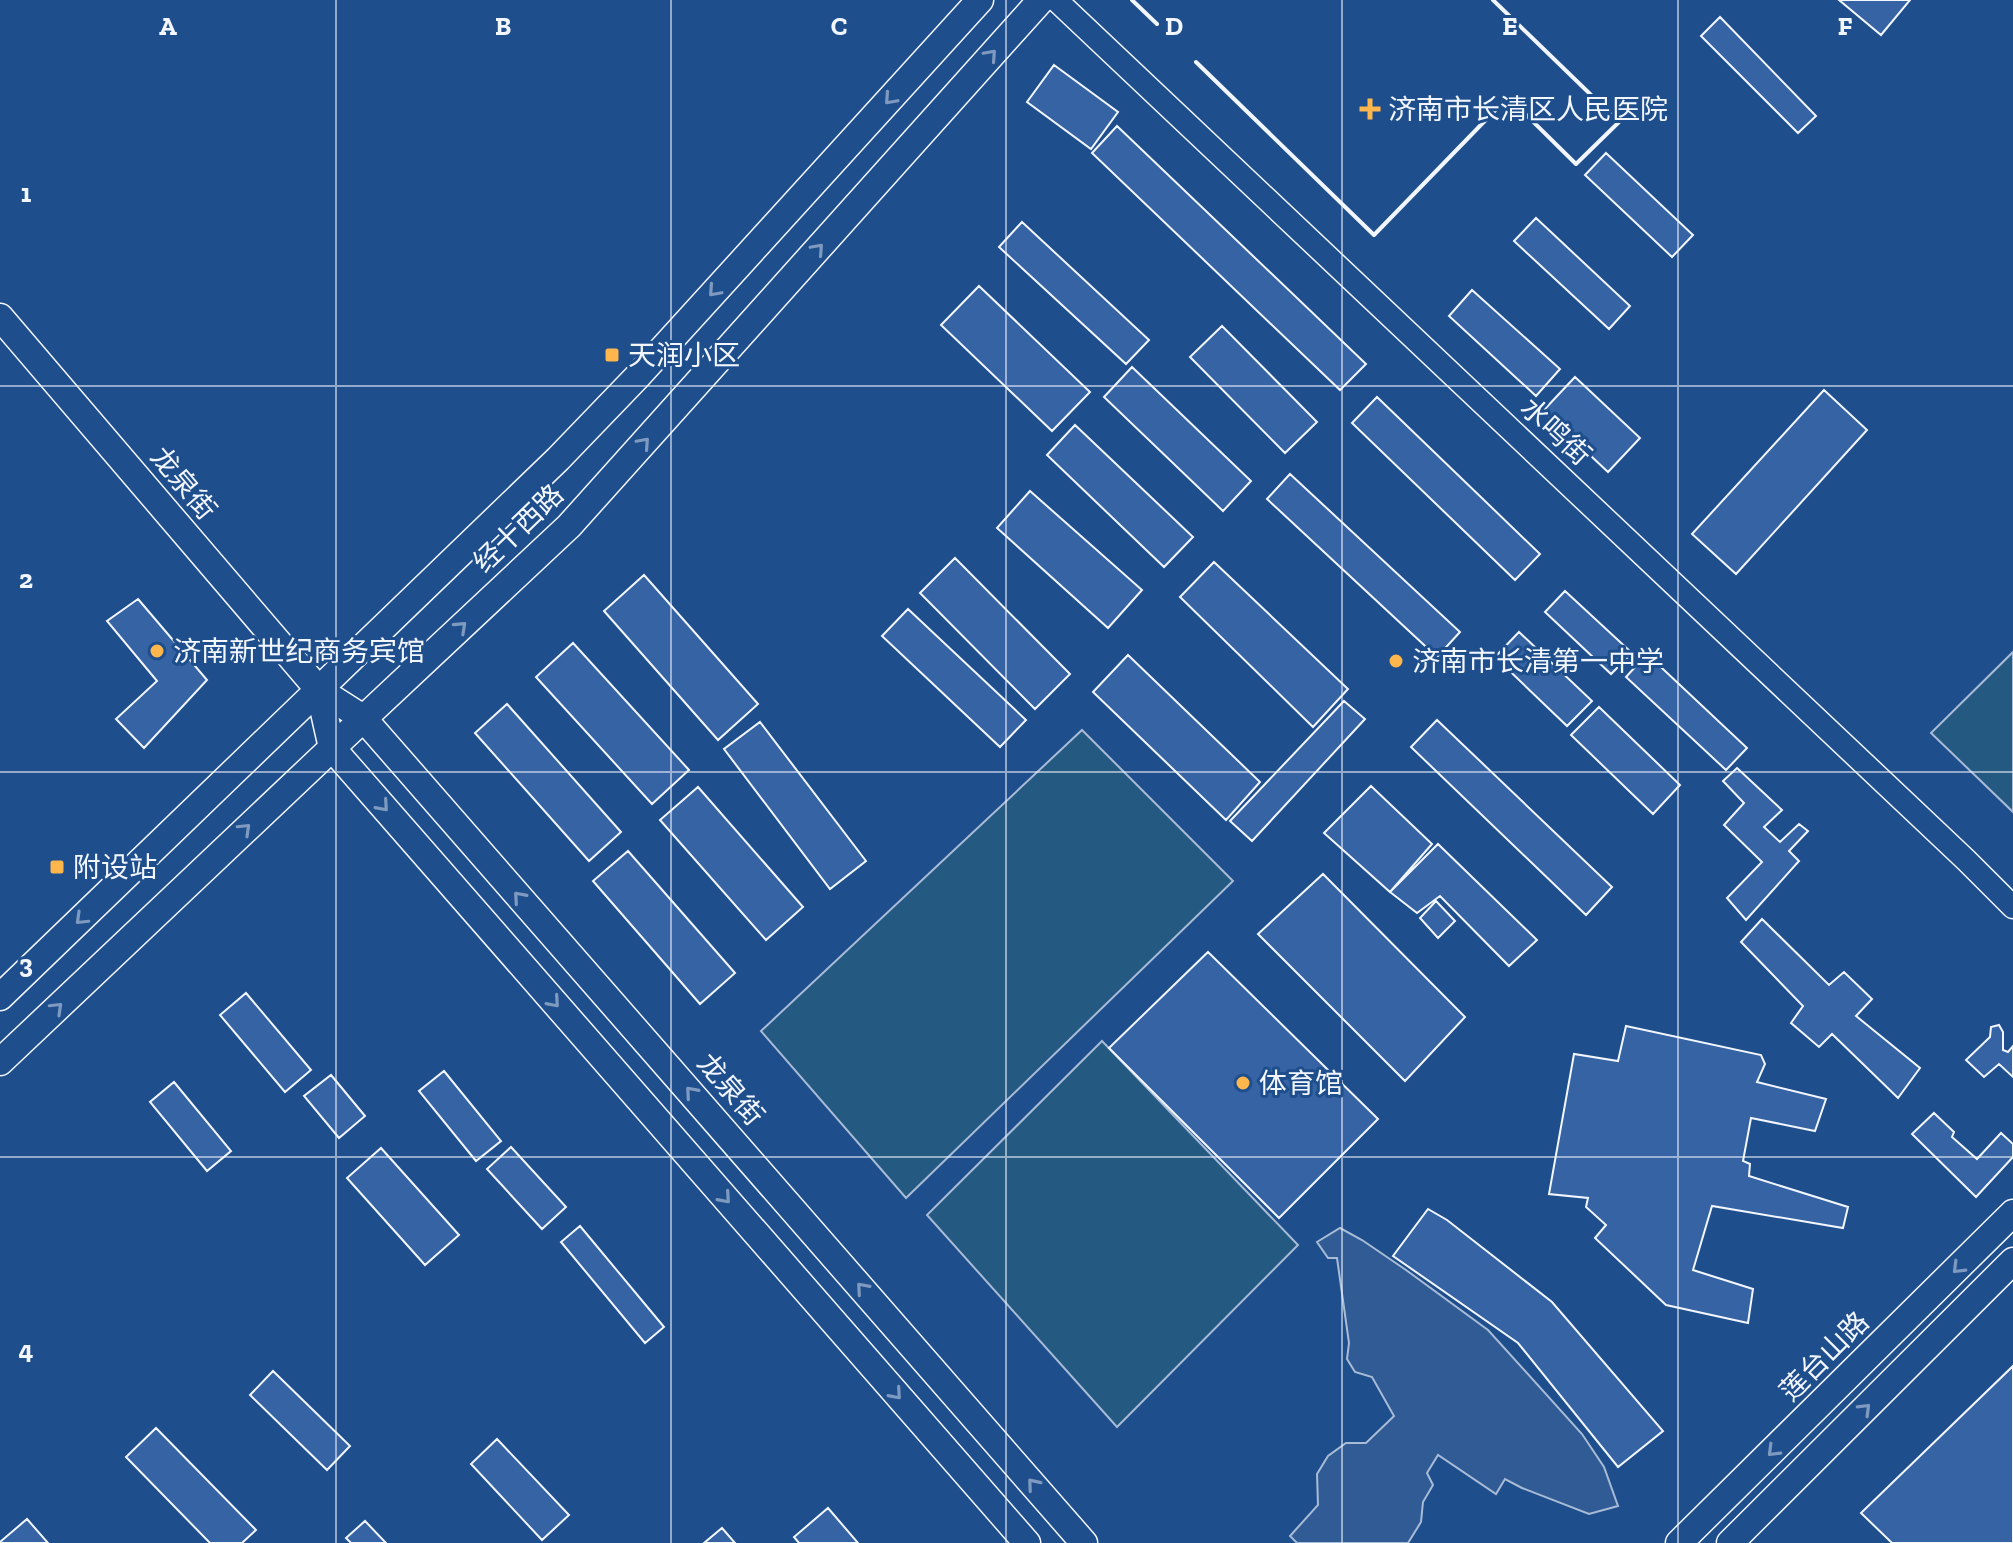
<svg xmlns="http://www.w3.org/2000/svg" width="2013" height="1543" font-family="'Zilla Slab','Noto Sans SC',serif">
<rect width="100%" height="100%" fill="#1f4e8c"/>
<path fill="#245a82" stroke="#a8bbd7" stroke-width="2" d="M2013 652V812L1931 733Z
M1082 730 1233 881 906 1198 761 1031Z
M1102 1041 1298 1245 1117 1427 927 1215Z"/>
<path fill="#305b95" stroke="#a8bbd7" stroke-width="2" d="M1340 1228 1362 1240 1406 1270 1488 1330 1582 1434 1604 1467 1618 1506 1589 1514 1522 1488 1505 1479 1496 1494 1438 1455 1427 1473 1433 1485 1423 1502 1421 1522 1408 1543H1297L1290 1536 1318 1505 1317 1474 1328 1456 1346 1443H1366L1394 1416 1372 1377 1355 1372 1347 1359 1349 1343 1337 1258H1328L1317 1242Z"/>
<path fill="#3563a3" stroke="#f2f6ff" stroke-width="2" d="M1839 0H1910L1881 35Z
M1720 17 1816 116 1798 133 1701 36Z
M1054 65 1118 112 1091 149 1027 102Z
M1117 126 1366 364 1340 390 1092 153Z
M1606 153 1693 235 1672 257 1585 175Z
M1536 218 1630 306 1609 329 1514 241Z
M1022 222 1149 340 1126 364 999 247Z
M979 286 1090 392 1052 431 941 325Z
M1472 290 1560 369 1536 396 1449 316Z
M1222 326 1317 422 1285 453 1190 357Z
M1132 367 1251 481 1223 511 1104 397Z
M1575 377 1640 438 1608 472 1543 411Z
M1824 390 1867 430 1736 574 1692 534Z
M1377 397 1540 554 1515 580 1352 423Z
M1075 425 1193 537 1164 567 1047 455Z
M1290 474 1460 632 1437 657 1267 499Z
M1030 491 1142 590 1108 628 997 528Z
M955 558 1070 674 1035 709 920 593Z
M1214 562 1348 689 1313 727 1180 597Z
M644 575 758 704 718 740 604 611Z
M1565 591 1632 653 1611 674 1545 612Z
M138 599 207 680 144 748 116 719 157 681 107 621Z
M908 609 1026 720 1000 747 882 636Z
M1519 632 1592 701 1567 726 1495 657Z
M573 643 689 770 652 804 536 677Z
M1647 654 1747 748 1726 770 1626 677Z
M1128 655 1260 782 1226 820 1093 692Z
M1344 701 1365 719 1252 841 1230 821Z
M507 704 621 832 589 861 475 733Z
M1599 707 1680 785 1653 814 1571 735Z
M1437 720 1612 887 1586 915 1411 747Z
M760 722 866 861 830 889 724 749Z
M1737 768 1782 810 1764 827 1780 842 1799 824 1808 831 1789 851 1799 861 1746 920 1727 898 1762 862 1724 825 1744 803 1723 781Z
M1371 786 1432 844 1390 892 1324 833Z
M698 787 803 907 766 940 660 820Z
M1438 844 1537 940 1509 966 1440 896 1417 913 1390 892Z
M628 851 735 973 700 1004 593 881Z
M1323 874 1465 1017 1405 1081 1258 934Z
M1436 901 1455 921 1438 938 1420 918Z
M1762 919 1829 985 1844 972 1872 999 1856 1016 1920 1068 1898 1098 1832 1034 1819 1047 1791 1023 1803 1006 1741 942Z
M1208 952 1378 1119 1279 1218 1109 1048Z
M246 993 311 1070 285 1092 220 1015Z
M1999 1025 2003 1032V1050L2008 1052 2013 1046V1077L1999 1064 1984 1077 1966 1060 1990 1037 1991 1027Z
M1626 1026 1761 1055 1765 1064 1757 1082 1826 1099 1815 1131 1751 1118 1743 1161 1750 1164 1749 1176 1848 1207 1843 1228 1712 1206 1693 1270 1753 1289 1748 1323 1666 1305 1595 1238 1606 1225 1586 1207 1588 1198 1549 1194 1574 1054 1618 1061Z
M444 1071 501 1141 476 1161 419 1091Z
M331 1075 365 1116 339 1138 304 1096Z
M174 1082 231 1151 207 1171 150 1102Z
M1934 1113 1954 1132 1952 1137 1977 1159 2001 1133 2013 1144V1157L1976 1197 1912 1134Z
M511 1147 566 1207 542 1229 487 1169Z
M381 1148 459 1235 425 1265 347 1178Z
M1428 1209 1447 1220 1552 1302 1663 1431 1618 1467 1518 1343 1393 1256Z
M580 1226 664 1327 645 1343 561 1242Z
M2013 1366V1543H1892L1861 1513Z
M273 1371 350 1446 327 1470 250 1395Z
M156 1428 256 1530 242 1543H210L126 1457Z
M497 1439 569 1515 542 1540 471 1464Z
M828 1508 858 1543H799L794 1537Z
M27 1519 48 1543H0V1542Z
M365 1521 386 1543H351L346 1538Z
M722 1528 735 1543H704Z"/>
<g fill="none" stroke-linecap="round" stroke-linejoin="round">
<g stroke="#f2f6ff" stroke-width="25">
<path id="minor" d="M1056 0 1966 860 2013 907"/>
</g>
<g stroke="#f2f6ff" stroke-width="29">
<path id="major" d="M0 317 319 690 363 718 1084 1543
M319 690 332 748 1027 1543
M0 997 558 459 636 378 980 0
M0 1062 332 748 569 526 1041 0
M1679 1543 2013 1213
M1730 1543 2013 1261"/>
</g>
<use href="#minor" stroke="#1f4e8c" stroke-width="22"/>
<use href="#major" stroke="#1f4e8c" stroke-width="26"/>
<path stroke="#f2f6ff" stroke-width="4" d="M1132 0 1157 24
M1196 62 1374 235 1508 97 1576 164 1619 122 1493 0"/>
</g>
<defs><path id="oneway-chevron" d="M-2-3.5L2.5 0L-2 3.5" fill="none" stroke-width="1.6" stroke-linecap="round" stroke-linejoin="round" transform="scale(2)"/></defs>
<g stroke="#7e9ac0">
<use href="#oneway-chevron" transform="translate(991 55) rotate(-48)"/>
<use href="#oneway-chevron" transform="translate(890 99) rotate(132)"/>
<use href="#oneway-chevron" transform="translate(818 249) rotate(-48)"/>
<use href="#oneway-chevron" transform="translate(714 291) rotate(132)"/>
<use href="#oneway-chevron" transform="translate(644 443) rotate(-48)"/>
<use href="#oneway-chevron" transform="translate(461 627) rotate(-43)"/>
<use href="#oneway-chevron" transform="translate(383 806) rotate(49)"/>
<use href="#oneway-chevron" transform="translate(245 829) rotate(-44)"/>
<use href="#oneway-chevron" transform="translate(519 897) rotate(-131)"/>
<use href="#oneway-chevron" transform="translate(81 919) rotate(136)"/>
<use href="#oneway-chevron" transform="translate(554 1002) rotate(49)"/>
<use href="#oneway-chevron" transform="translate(57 1008) rotate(-44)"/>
<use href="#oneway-chevron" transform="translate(691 1092) rotate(-131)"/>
<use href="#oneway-chevron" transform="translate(725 1198) rotate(49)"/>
<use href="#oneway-chevron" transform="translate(1958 1268) rotate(135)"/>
<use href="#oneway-chevron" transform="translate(862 1288) rotate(-131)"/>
<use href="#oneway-chevron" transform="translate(896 1394) rotate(49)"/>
<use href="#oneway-chevron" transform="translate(1865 1409) rotate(-45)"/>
<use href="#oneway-chevron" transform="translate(1773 1451) rotate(135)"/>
<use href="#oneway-chevron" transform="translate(1033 1484) rotate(-130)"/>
</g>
<path fill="none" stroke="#f2f6ff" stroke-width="2" stroke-opacity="0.55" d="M336 0V1543M671 0V1543M1006 0V1543M1342 0V1543M1678 0V1543M0 386H2013M0 772H2013M0 1157H2013"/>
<g fill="#ffb74d" stroke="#1f4e8c" stroke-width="3">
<path d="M1366 97h8v8h8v8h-8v8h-8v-8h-8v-8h8z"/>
<rect x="604" y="347" width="16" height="16" rx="4"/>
<circle cx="157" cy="651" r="8"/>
<circle cx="1396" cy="661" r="8"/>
<rect x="49" y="859" width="16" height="16" rx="4"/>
<circle cx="1243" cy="1083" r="8"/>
</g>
<g text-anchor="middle" stroke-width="6" stroke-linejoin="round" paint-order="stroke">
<g font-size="28" fill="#f2f6ff" stroke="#1f4e8c" text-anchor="start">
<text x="1388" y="119">济南市长清区人民医院</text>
<text x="628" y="365">天润小区</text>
<text x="173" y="661">济南新世纪商务宾馆</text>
<text x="1412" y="671">济南市长清第一中学</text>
<text x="73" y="877">附设站</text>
<text x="1259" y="1093">体育馆</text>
</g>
<g font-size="28" fill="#f2f6ff" stroke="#1f4e8c">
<text transform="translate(1556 431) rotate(43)" y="10">水鸣街</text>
<text transform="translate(184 483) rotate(50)" y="10">龙泉街</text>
<text transform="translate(518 528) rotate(-44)" y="10">经十西路</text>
<text transform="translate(731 1089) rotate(49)" y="10">龙泉街</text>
<text transform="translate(1824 1356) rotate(-45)" y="10">莲台山路</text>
</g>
</g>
<g font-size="26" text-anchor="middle" font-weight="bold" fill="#f2f6ff" stroke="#1f4e8c" stroke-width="6" stroke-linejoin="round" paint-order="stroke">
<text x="168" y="35">A</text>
<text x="503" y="35">B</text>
<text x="839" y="35">C</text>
<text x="1174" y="35">D</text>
<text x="1510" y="35">E</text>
<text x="1845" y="35">F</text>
<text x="26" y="202">1</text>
<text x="26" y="588">2</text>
<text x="26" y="973">3</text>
<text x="26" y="1359">4</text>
</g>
</svg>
